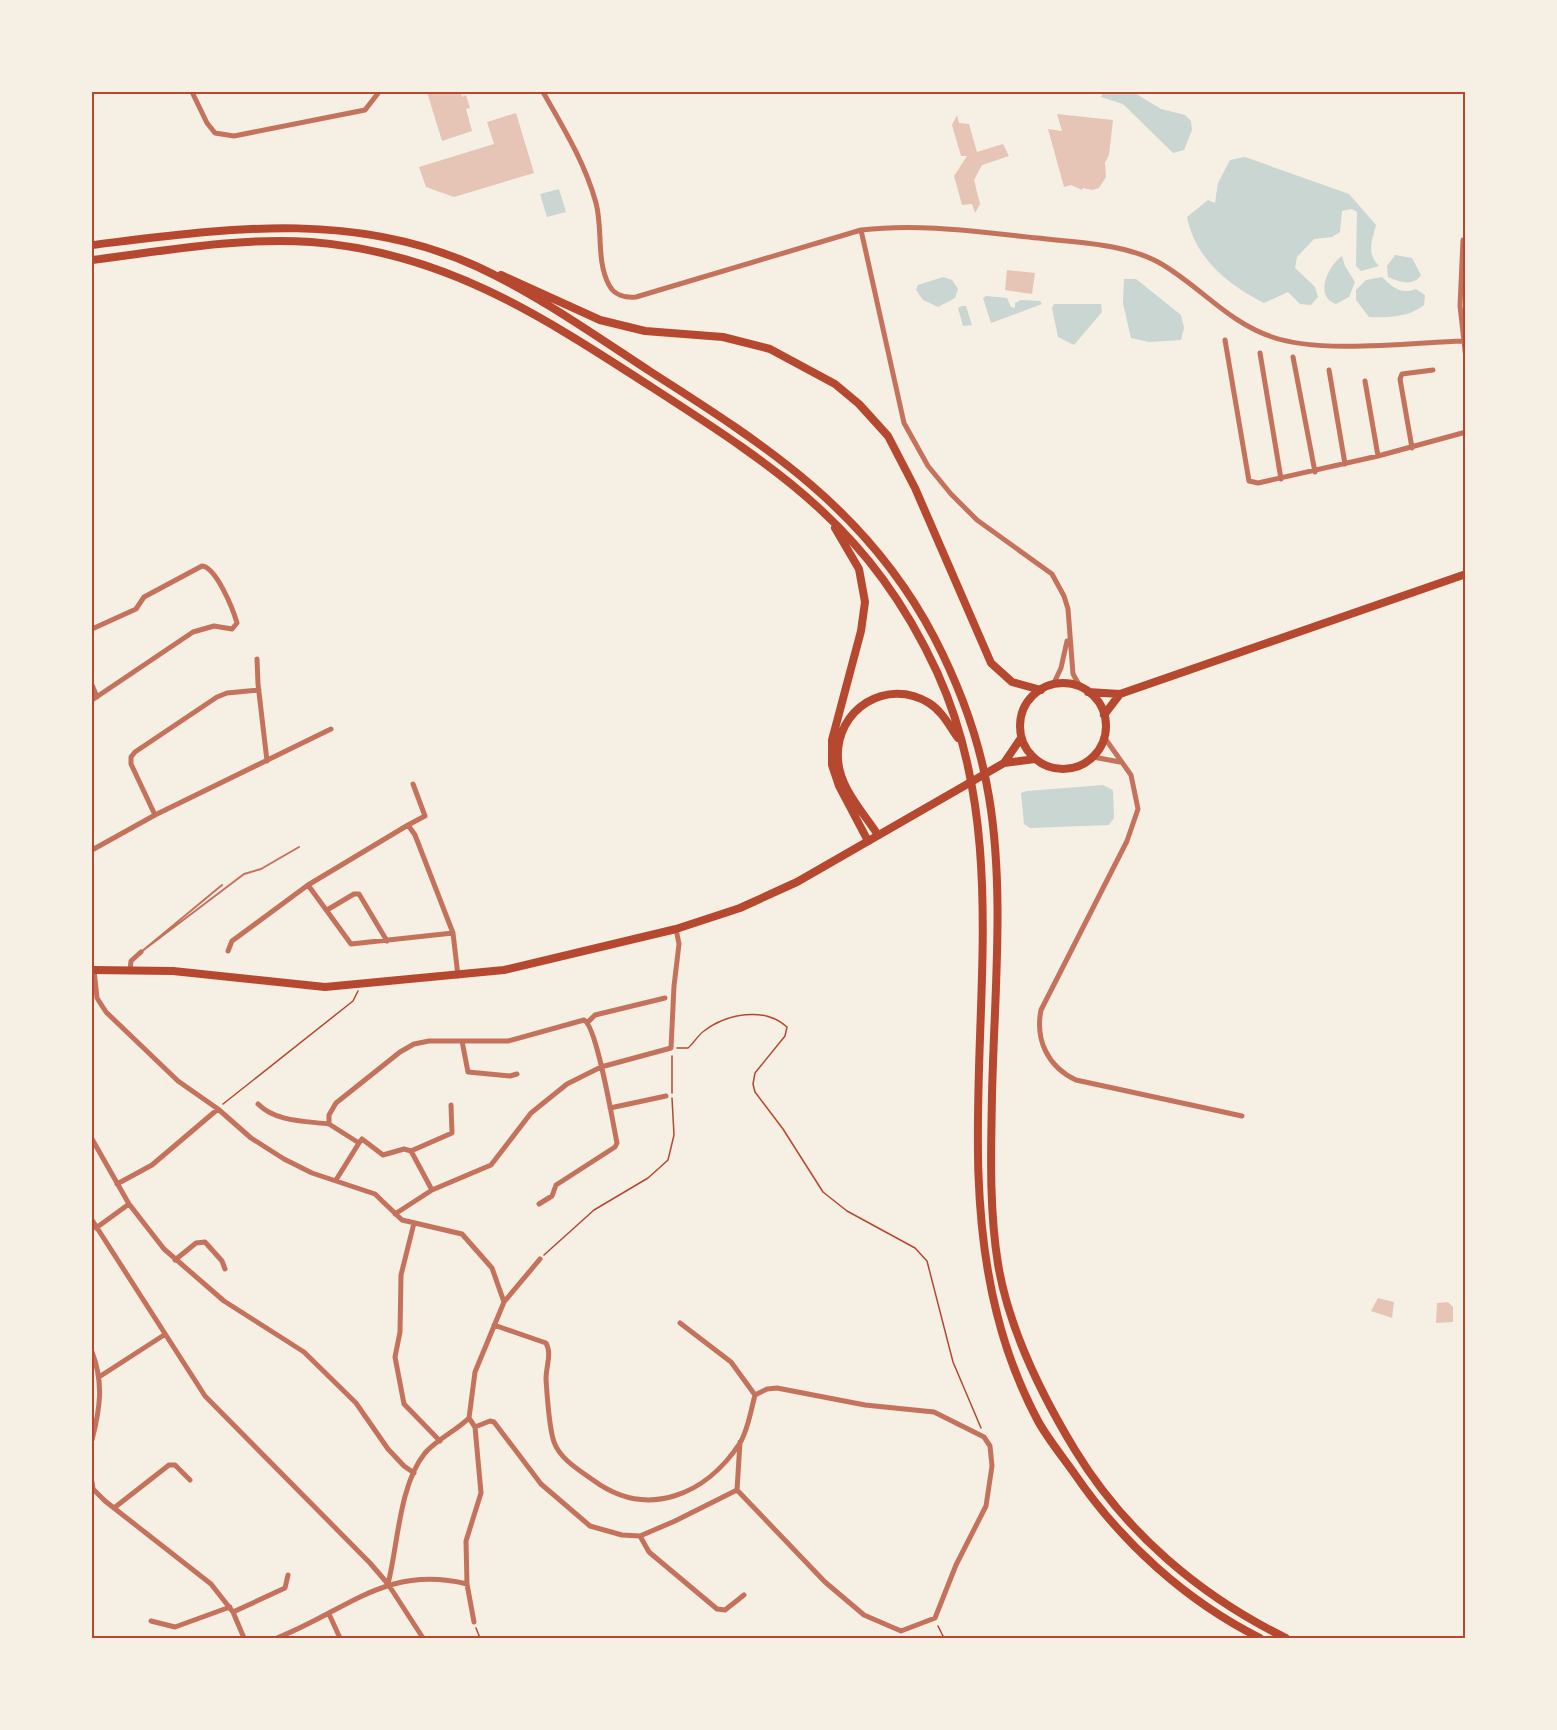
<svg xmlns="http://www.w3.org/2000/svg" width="1557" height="1730" font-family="Montserrat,sans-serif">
<rect width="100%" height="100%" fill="#f6efe4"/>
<path fill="#c9d6d2" d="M1103 92H1133L1161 109 1185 115 1191 121 1192 130 1184 150 1173 153 1123 104 1101 97Z
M1245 157 1349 194 1376 225C1372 241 1366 253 1379 266L1361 271 1356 266 1357 212 1352 209 1342 211 1340 232 1332 237 1314 239 1297 257 1295 268 1315 287 1318 297 1311 305 1300 304 1288 292 1264 303C1228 285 1195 258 1187 217L1208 200 1215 203 1218 183 1230 160Z
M559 189 566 212 547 217 540 194Z
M1395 255 1412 258 1421 275C1413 287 1400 282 1388 277L1387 266Z
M1342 256 1345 266 1355 282 1349 297 1336 304C1313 296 1329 265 1342 256Z
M943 277 952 280 958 289 955 298 938 307 923 300 916 290 918 285Z
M1382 277C1392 287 1401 295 1416 289L1425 295 1424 305C1410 317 1387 318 1369 317L1356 300V290L1366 280Z
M1124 279H1136L1181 315 1184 328 1181 340 1149 342 1131 338 1123 303Z
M986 296 1007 298 1011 307 1015 308V303L1021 300 1040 301 1042 304 991 323 983 298Z
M1054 304H1101L1102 312 1074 345 1058 337 1052 308Z
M962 306H966L972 325 963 326 958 308Z
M1103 785 1113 790 1114 818 1109 825 1030 828 1024 824 1021 793 1027 791Z"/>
<path fill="#e6c5b7" d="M427 92H460L462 97 466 95 470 108 466 109 472 131 442 141Z
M516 113 534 173 454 197 426 187 419 167 494 144 487 122Z
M1057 114 1113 120 1109 155 1105 163 1106 177 1099 188 1092 190 1083 188 1082 190 1071 185 1064 187 1048 129 1062 131Z
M957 115 959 123 969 124 977 152 1003 144 1009 156 982 165 974 180 980 204 975 213 972 204 962 205 954 176 967 156H961L952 125Z
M1007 270 1035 273 1032 294 1005 290Z
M1378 1298 1394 1302 1392 1318 1371 1311Z
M1448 1302 1453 1307V1322L1436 1323 1437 1303Z"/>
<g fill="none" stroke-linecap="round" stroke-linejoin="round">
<path stroke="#b5482f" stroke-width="1.5" d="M677 1048H688C694 1043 698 1035 704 1031 726 1014 764 1006 787 1027L785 1036 755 1073 753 1084 755 1092 783 1129 823 1192 847 1211 915 1248 927 1261 953 1362 981 1428
M672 1056V1093
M223 1104 353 1001 358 991
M544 1255 594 1210 648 1178 668 1160 674 1135 672 1098
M938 1626 944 1638
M476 1628 480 1638"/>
<path stroke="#c5725c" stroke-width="2" d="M141 952 244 874 261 869 299 847
M141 952 222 885"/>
<path stroke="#c5725c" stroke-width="5" d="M192 92 207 123 215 133 234 136 365 110 379 92
M543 92C563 127 585 163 596 203 603 229 596 261 609 285 614 295 625 298 636 297L861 230C921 223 979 232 1038 238 1078 243 1122 243 1158 262 1198 284 1227 322 1272 337 1321 354 1409 343 1462 341
M861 230 904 423 928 466 951 494 977 520 1052 574 1064 596 1068 609 1073 674 1081 688
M1463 240 1460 306 1466 359
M1225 340 1249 481 1258 483 1378 456 1466 432
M1260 353 1281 479
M1293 357 1315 472
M1329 370 1345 464
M1365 381 1378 456
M1412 448 1400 379 1402 374 1433 370
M92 629 136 609 144 597 202 566C216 567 233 609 237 623L232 629 214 626 193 632 92 700
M257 659 258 684 267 761
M92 685 97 697
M1053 685 1061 668 1067 641
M1104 737 1131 775 1138 809 1127 841 1041 1010C1035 1040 1048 1067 1076 1080L1242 1116
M1093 757 1120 762
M155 815 131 764V757L135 752 217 697 227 693 259 690
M408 825 425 816 413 784
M92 850 155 815 331 729
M308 885 351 944 453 933
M327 910 354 894H359L387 941
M228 951 232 941 308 885 408 825 415 835 453 933 458 976
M94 970 97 998 106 1012 178 1081 218 1109 251 1138 284 1159 312 1173 375 1194 402 1220 462 1234 492 1268 504 1302
M130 970 131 961 141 952
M588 1022 595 1015 665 998
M462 1041 468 1072 510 1076 517 1074
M258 1104C276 1122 305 1121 329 1124
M610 1108 666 1096
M92 1139 129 1204 164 1249 224 1301 304 1352 356 1403 388 1449 404 1466 414 1473
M411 1151 452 1133 451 1105
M336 1180 359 1143
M117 1184 152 1165 218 1109
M432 1190 411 1151 404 1149 383 1155 362 1139 359 1143 329 1124V1115L336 1103 400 1052 414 1044 429 1041H508L584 1020C597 1026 613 1124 617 1143L615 1147 556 1185 552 1196 539 1204
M395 1214 432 1190 491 1165 531 1113 567 1084 601 1067 671 1048 674 986 679 944 676 929
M92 1220 205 1396 370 1563 388 1584 423 1638
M414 1223 401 1275 400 1332 395 1357 404 1404 440 1441
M96 1228 129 1204
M175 1260 196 1243 205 1242 222 1261 225 1269
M680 1323 731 1362 755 1395
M92 1352C104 1383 100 1409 92 1440
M99 1377 164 1335
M469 1418 475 1427 490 1421 494 1422 541 1484 590 1526 622 1535 640 1536 675 1521 737 1490 825 1582 864 1615 901 1631 935 1618 956 1565 986 1506 992 1466 990 1446 984 1437 934 1412 865 1405 777 1388 767 1389 755 1395C751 1410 748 1430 740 1443 706 1495 647 1520 593 1480 579 1470 560 1459 554 1442 549 1428 547 1394 546 1379 546 1367 552 1353 546 1343L494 1325
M92 1482 93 1489 105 1501 211 1584 233 1612 244 1638
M737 1490 740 1442
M114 1508 169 1465H175L190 1480
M640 1536 649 1552 717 1609 725 1610 744 1595
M388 1584C398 1545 399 1485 425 1453 437 1439 456 1431 469 1418L475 1372 504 1302 540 1259
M233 1612 285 1588 288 1575
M329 1614 340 1638
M151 1621 175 1627 230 1607
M474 1622 467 1584 466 1541 481 1493 475 1427
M277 1638C346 1611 387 1564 467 1584"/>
<path stroke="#b5482f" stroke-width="8" d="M1020 726a43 43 0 1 1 86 0a43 43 0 1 1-86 0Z
M1088 692 1120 694 1466 574
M1104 715 1120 694
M1004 763 1035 759
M92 970 173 971 325 987 504 970 676 929 740 908 797 882 1004 763 1021 738"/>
<path stroke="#b5482f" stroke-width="8" d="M92 245C224 229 352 209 478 267 538 295 596 336 651 372 767 446 868 511 934 637 960 687 980 742 989 797 1005 891 994 1000 992 1095 991 1151 989 1208 998 1264 1009 1330 1041 1394 1075 1450 1125 1532 1200 1596 1286 1638
M92 260C163 251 238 237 311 242 445 252 543 317 653 388 780 470 871 529 937 672 1030 875 943 1104 997 1314 1006 1350 1021 1389 1038 1421 1048 1439 1062 1456 1074 1473 1121 1542 1186 1601 1260 1638
M501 275 600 320 645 331 723 337 770 349 835 384 859 404 888 436 915 488 991 663 1012 682 1041 690
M835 528 859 569 865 602 861 631 832 740V765L839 786 868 841
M878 835C863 812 839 787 838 759 835 709 887 677 929 703 942 711 950 727 958 738"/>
</g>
<rect width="1557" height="1730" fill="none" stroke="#f6efe4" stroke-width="186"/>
<rect x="93" y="93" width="1371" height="1544" fill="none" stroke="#b5482f" stroke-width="2"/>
</svg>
